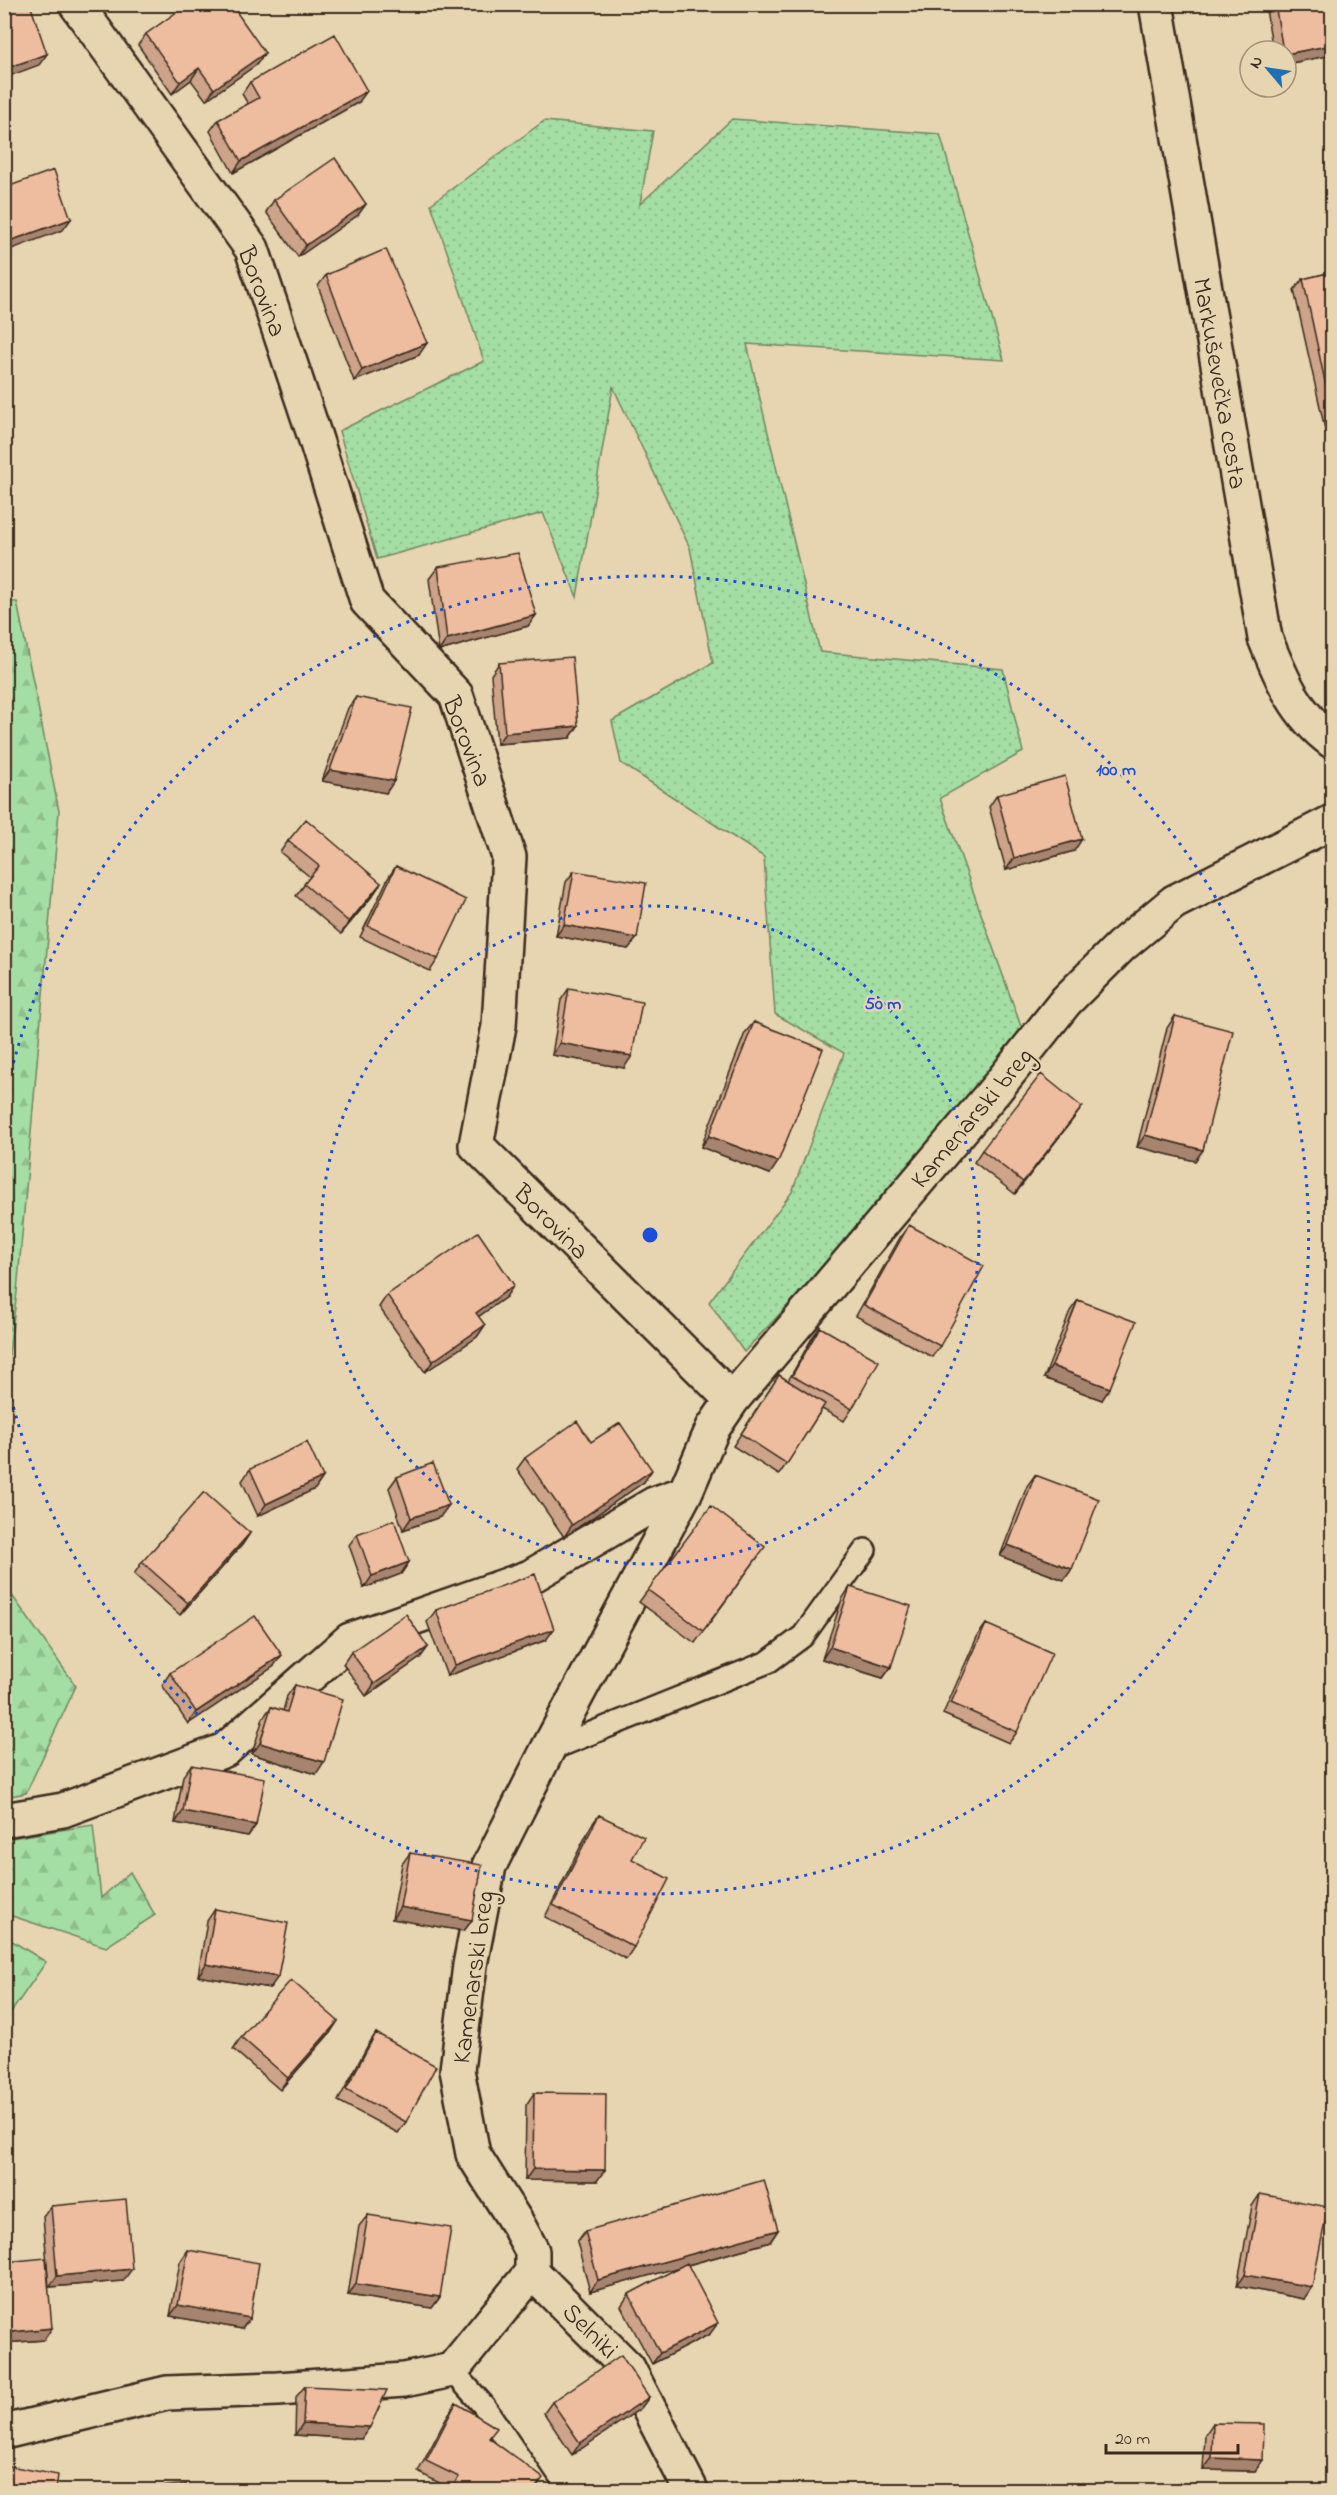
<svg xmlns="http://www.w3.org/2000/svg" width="1337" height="2495" font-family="'Indie Flower',sans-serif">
<defs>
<pattern id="grass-dots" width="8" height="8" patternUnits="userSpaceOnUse" patternTransform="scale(1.5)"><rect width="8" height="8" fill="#a4dea4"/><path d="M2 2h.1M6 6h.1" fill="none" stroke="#8ebf8d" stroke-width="1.8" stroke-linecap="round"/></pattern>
<pattern id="forest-firs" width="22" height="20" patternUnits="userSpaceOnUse" patternTransform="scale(1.5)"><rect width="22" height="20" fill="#a4dea4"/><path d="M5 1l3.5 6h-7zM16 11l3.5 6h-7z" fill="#8ebf8d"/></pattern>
</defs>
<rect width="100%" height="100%" fill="#e7d5b2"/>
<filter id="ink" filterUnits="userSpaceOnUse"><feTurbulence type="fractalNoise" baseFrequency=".0167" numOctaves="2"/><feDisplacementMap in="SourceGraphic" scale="12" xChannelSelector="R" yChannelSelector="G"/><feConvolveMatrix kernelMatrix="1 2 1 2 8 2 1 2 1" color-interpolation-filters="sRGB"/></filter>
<g filter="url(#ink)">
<path fill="url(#grass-dots)" stroke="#708461" stroke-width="1.5" d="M732 119 940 134 1004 360 747 344 820 652 1003 669 1023 752 940 798 1023 1032 833 1257 744 1352 709 1302 792 1192 844 1053 775 1014 764 857 621 763 612 721 713 663 690 548 613 387 577 597 543 513 377 559 339 431 484 361 431 204 544 121 653 131 640 204Z"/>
<path fill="url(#forest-firs)" stroke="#708461" stroke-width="1.5" d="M4 602H17L59 811 17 1292 5 1385Z
M4 1584 76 1686 26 1793 5 1797Z
M93 1825 101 1898 130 1872 155 1915 106 1947 6 1914 5 1916V1839Z
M4 1936 46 1962 5 2021 4 2020Z"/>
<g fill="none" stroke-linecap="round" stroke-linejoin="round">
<g stroke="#3b2a1e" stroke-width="26">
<path id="service" d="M547 1751 768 1662 803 1636 865 1550
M452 2370 484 2406 541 2490"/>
</g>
<g stroke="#3b2a1e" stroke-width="38">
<path id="minor" d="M76 4 252 249 314 434 367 601 456 695 509 857 499 1026 476 1145 732 1400
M4 1820 63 1810 225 1750 350 1640 530 1577 654 1504 685 1493 713 1428 732 1400 996 1089 1066 1001 1121 946 1174 902 1332 822
M532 2272 628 2368 691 2490
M4 2432 167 2393 278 2389 404 2380 452 2370 532 2272V2251L518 2225 473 2154 457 2070 470 1965 489 1866 547 1751 685 1493"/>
</g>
<g stroke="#3b2a1e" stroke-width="38">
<path id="secondary" d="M1156 4 1265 638C1281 678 1296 715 1332 741"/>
</g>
<use href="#service" stroke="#e7d5b2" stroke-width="21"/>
<use href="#minor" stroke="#e7d5b2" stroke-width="33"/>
<use href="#secondary" stroke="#e7d5b2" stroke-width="33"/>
</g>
<path fill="#cda389" stroke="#3b2a1e" stroke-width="1.5" d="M1265 4H1332V55L1286 64V51H1273Z
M146 34 265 53 256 65 206 100 191 80 172 94 138 45Z
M250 82 359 102 233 173 210 131 218 120 248 104 242 94Z
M274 200 366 204 358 215 298 257 266 212Z
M1332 272V452H1330L1294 290 1303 279Z
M326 275 419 355 354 381 318 286Z
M438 567 536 615 528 626 439 651 429 579Z
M499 663 578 726 570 738 497 744 491 675Z
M356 697 394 781 386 793 322 781 348 708Z
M997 795 1074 851 1006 870 989 807Z
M288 841 381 883 373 895 341 934 296 896 310 877 280 852Z
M396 866 438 959 430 971 360 937 388 878Z
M574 871 637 938 628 949 556 936 566 882Z
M569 988 624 1068 552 1055 561 1000Z
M1175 1016 1203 1150 1195 1161 1137 1147 1167 1028Z
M754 1022 770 1174 701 1147 745 1033Z
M1082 1107 1015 1194 974 1162 982 1150Z
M909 1225 940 1346 932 1357 856 1316 901 1236Z
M387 1295 506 1297 478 1317 485 1325 477 1337 425 1372 379 1307Z
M1078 1300 1102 1400 1044 1378 1070 1311Z
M820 1327 852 1409 844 1421 822 1409 779 1475 733 1446 779 1375 788 1381 812 1338Z
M591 1442 644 1482 564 1537 517 1469 525 1458Z
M250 1469 323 1477 315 1489 258 1516 242 1481Z
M1035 1475 1064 1580 1000 1556 1027 1486Z
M397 1477 440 1517 403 1530 389 1488Z
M250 1533 242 1545 180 1615 134 1574 142 1562Z
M357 1534 409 1562 401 1574 364 1588 349 1545Z
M757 1558 695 1643 639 1602 648 1590Z
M850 1587 891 1667 883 1678 822 1659 842 1599Z
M436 1610 546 1640 447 1676 427 1622Z
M986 1624 1017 1732 1009 1743 943 1714 978 1635Z
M428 1647 420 1658 366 1696 343 1664 351 1652Z
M273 1667 188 1724 162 1685 170 1673Z
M295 1685 316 1774 252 1754 263 1718 271 1707 283 1711 287 1696Z
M191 1765 256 1825 248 1836 175 1823 183 1776Z
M599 1815 632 1859 634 1947 626 1959 545 1917 591 1826Z
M410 1853 472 1920 464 1931 392 1919 402 1864Z
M215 1909 270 1988 198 1976 207 1921Z
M330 2033 280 2090 233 2049 241 2037Z
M376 2033 406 2122 398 2133 338 2101 368 2045Z
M534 2093 597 2181 525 2180 526 2105Z
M1260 2194 1304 2299 1237 2286 1252 2206Z
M51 2206 123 2281 49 2287 43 2217Z
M368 2215 440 2297 432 2308 348 2295 359 2226Z
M778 2230 770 2242 688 2265 710 2334 652 2364 621 2306 629 2294 682 2266 590 2292 577 2242 585 2231Z
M188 2250 250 2318 242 2329 170 2316 180 2262Z
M4 2262 44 2340 4 2343Z
M305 2386 361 2439 295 2435 296 2397Z
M649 2397 641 2408 572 2455 544 2413 552 2402Z
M456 2403 489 2438 535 2490H450L451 2489 418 2472 448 2415Z
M1213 2423 1263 2460 1255 2471 1203 2470 1205 2435Z"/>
<path fill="#a7846f" stroke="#3b2a1e" stroke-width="1.5" d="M1332 45V55L1286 64V54Z
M265 53 256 65 206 100 214 89Z
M47 54 39 65 4 78V69Z
M199 68 191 80 172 94 180 82Z
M367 91 359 102 233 173 241 161Z
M366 204 358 215 298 257 306 245Z
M71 219 63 230 4 252V243Z
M427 343 419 355 354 381 362 370Z
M536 615 528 626 439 651 447 639Z
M578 726 570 738 497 744 505 733Z
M330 770 394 781 386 793 322 781Z
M1082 839 1074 851 1006 870 1014 858Z
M381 883 373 895 341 934 349 922Z
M564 925 637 938 628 949 556 936Z
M560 1043 632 1056 624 1068 552 1055Z
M1082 1107 1074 1118 1015 1194 1023 1182Z
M1145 1135 1203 1150 1195 1161 1137 1147Z
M709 1136 778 1162 770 1174 701 1147Z
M514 1285 506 1297 468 1324 476 1313Z
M485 1325 477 1337 425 1372 433 1361Z
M1052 1366 1110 1388 1102 1400 1044 1378Z
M652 1470 644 1482 564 1537 572 1525Z
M323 1477 315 1489 258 1516 266 1504Z
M449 1505 440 1517 403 1530 411 1518Z
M250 1533 242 1545 180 1615 188 1603Z
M1008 1545 1072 1569 1064 1580 1000 1556Z
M409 1562 401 1574 364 1588 372 1576Z
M554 1629 546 1640 447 1676 455 1665Z
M428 1647 420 1658 366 1696 374 1684Z
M830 1647 891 1667 883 1678 822 1659Z
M282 1655 273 1667 188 1724 196 1712Z
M260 1743 324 1762 316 1774 252 1754Z
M183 1811 256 1825 248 1836 175 1823Z
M400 1907 472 1920 464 1931 392 1919Z
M206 1964 278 1977 270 1988 198 1976Z
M338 2021 330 2033 280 2090 288 2078Z
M533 2169 605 2170 597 2181 525 2180Z
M778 2230 770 2242 590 2292 598 2280Z
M132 2269 123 2281 49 2287 57 2276Z
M1245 2275 1312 2287 1304 2299 1237 2286Z
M356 2284 440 2297 432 2308 348 2295Z
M178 2305 250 2318 242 2329 170 2316Z
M718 2323 710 2334 652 2364 660 2353Z
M52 2328 44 2340 4 2343V2340L11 2332Z
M649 2397 641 2408 572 2455 580 2443Z
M303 2423 370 2427 361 2439 295 2435Z
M1212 2458 1263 2460 1255 2471 1203 2470Z"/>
<path fill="#eebd9f" stroke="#3b2a1e" stroke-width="1.5" d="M4 4H30L47 54 4 69Z
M188 4H231L265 53 214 89 199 68 180 82 146 34Z
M1275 4H1332V45L1286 54V51H1283Z
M335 34 367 91 241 161 218 120 259 98 250 82Z
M335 158 366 204 306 245 274 200Z
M54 170 71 219 4 243V188Z
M386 249 427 343 362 370 326 275Z
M1332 272V414L1303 279Z
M518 553 536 615 447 639 438 567Z
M572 657 578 726 505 733 499 663Z
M356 697 412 708 394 781 330 770Z
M1065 776 1082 839 1014 858 997 795Z
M306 819 381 883 349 922 304 884 319 866 288 841Z
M396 866 466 900 438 959 368 926Z
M574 871 646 883 637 938 564 925Z
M569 988 642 1002 632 1056 560 1043Z
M1175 1016 1233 1031 1203 1150 1145 1135Z
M754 1022 823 1049 778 1162 709 1136Z
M1041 1074 1082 1107 1023 1182 982 1150Z
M909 1225 984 1266 940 1346 864 1305Z
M478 1232 514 1285 476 1313 485 1325 433 1361 387 1295Z
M1078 1300 1136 1322 1110 1388 1052 1366Z
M820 1327 879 1361 852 1409 792 1376Z
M779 1375 825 1404 787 1464 741 1434Z
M577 1421 591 1442 620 1423 652 1470 572 1525 525 1458Z
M307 1442 323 1477 266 1504 250 1469Z
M433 1463 449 1505 411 1518 397 1477Z
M1035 1475 1099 1499 1072 1569 1008 1545Z
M204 1492 250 1533 188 1603 142 1562Z
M711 1506 765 1547 703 1631 648 1590Z
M394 1520 409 1562 372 1576 357 1534Z
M535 1574 554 1629 455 1665 436 1610Z
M850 1587 911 1606 891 1667 830 1647Z
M406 1614 428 1647 374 1684 351 1652Z
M255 1616 282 1655 196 1712 170 1673Z
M986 1624 1052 1653 1017 1732 951 1703Z
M295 1685 343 1699 324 1762 260 1743 271 1707 287 1712Z
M191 1765 265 1778 256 1825 183 1811Z
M599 1815 644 1837 632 1859 669 1879 634 1947 553 1905Z
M410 1853 482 1865 472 1920 400 1907Z
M215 1909 288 1923 278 1977 206 1964Z
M291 1980 338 2021 288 2078 241 2037Z
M376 2033 436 2066 406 2122 346 2089Z
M534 2093 606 2094 605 2170 533 2169Z
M764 2180 778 2230 598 2280 585 2231Z
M1260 2194 1328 2207 1312 2287 1245 2275Z
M126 2199 132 2269 57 2276 51 2206Z
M368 2215 451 2228 440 2297 356 2284Z
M188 2250 259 2263 250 2318 178 2305Z
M46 2258 52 2328 11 2332 5 2262Z
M687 2263 718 2323 660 2353 629 2294Z
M621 2355 649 2397 580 2443 552 2402Z
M305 2386 387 2390 370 2427 303 2423Z
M456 2403 497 2428 489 2438 543 2478 534 2490H464L455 2483 459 2477 426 2461Z
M1213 2423 1264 2424 1263 2460 1212 2458Z
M4 2465 58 2475 56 2490H4Z
M186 2484 187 2490H135Z"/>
</g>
<g fill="none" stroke="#1d4ed8" stroke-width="3" stroke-dasharray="3 6">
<circle cx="650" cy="1235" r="329"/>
<path d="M5 1098A659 659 0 1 1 5 1372"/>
</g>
<g text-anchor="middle" stroke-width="4.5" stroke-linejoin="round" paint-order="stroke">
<g font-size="26" fill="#3b2a1e" stroke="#e7d5b2">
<text transform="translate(263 291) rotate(69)" y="9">Borovina</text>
<text transform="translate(1221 383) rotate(80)" y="9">Markuševečka cesta</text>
<text transform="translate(468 741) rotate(69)" y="9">Borovina</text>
<text transform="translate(971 1117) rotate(-50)" y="9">Kamenarski breg</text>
<text transform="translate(552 1221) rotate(45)" y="9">Borovina</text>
<text transform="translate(472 1977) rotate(-82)" y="9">Kamenarski breg</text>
<text transform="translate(591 2330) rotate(45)" y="9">Selniki</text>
</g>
</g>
<circle cx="650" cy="1235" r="9" fill="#1d4ed8" stroke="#e7d5b2" stroke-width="3"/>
<g font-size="18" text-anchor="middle" font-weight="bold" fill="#1d4ed8" stroke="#e7d5b2" stroke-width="4.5" stroke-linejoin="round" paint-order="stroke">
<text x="1116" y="775">100 m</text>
<text x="883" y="1009">50 m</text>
</g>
<rect width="1337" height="2495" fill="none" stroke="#e7d5b2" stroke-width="24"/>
<rect x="12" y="12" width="1313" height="2471" fill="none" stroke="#3b2a1e" stroke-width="2" filter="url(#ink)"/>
<g transform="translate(1268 69) rotate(299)"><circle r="28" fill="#e7d5b2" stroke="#a29177" stroke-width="1.5"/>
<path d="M0-4.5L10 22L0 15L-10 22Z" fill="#1f6fb2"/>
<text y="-9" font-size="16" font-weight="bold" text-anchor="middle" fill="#3b2a1e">N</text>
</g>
<path d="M1106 2444v9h132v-9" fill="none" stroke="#3b2a1e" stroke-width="3"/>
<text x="1115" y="2444" font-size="18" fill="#3b2a1e" stroke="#e7d5b2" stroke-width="4.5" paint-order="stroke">20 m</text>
</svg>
